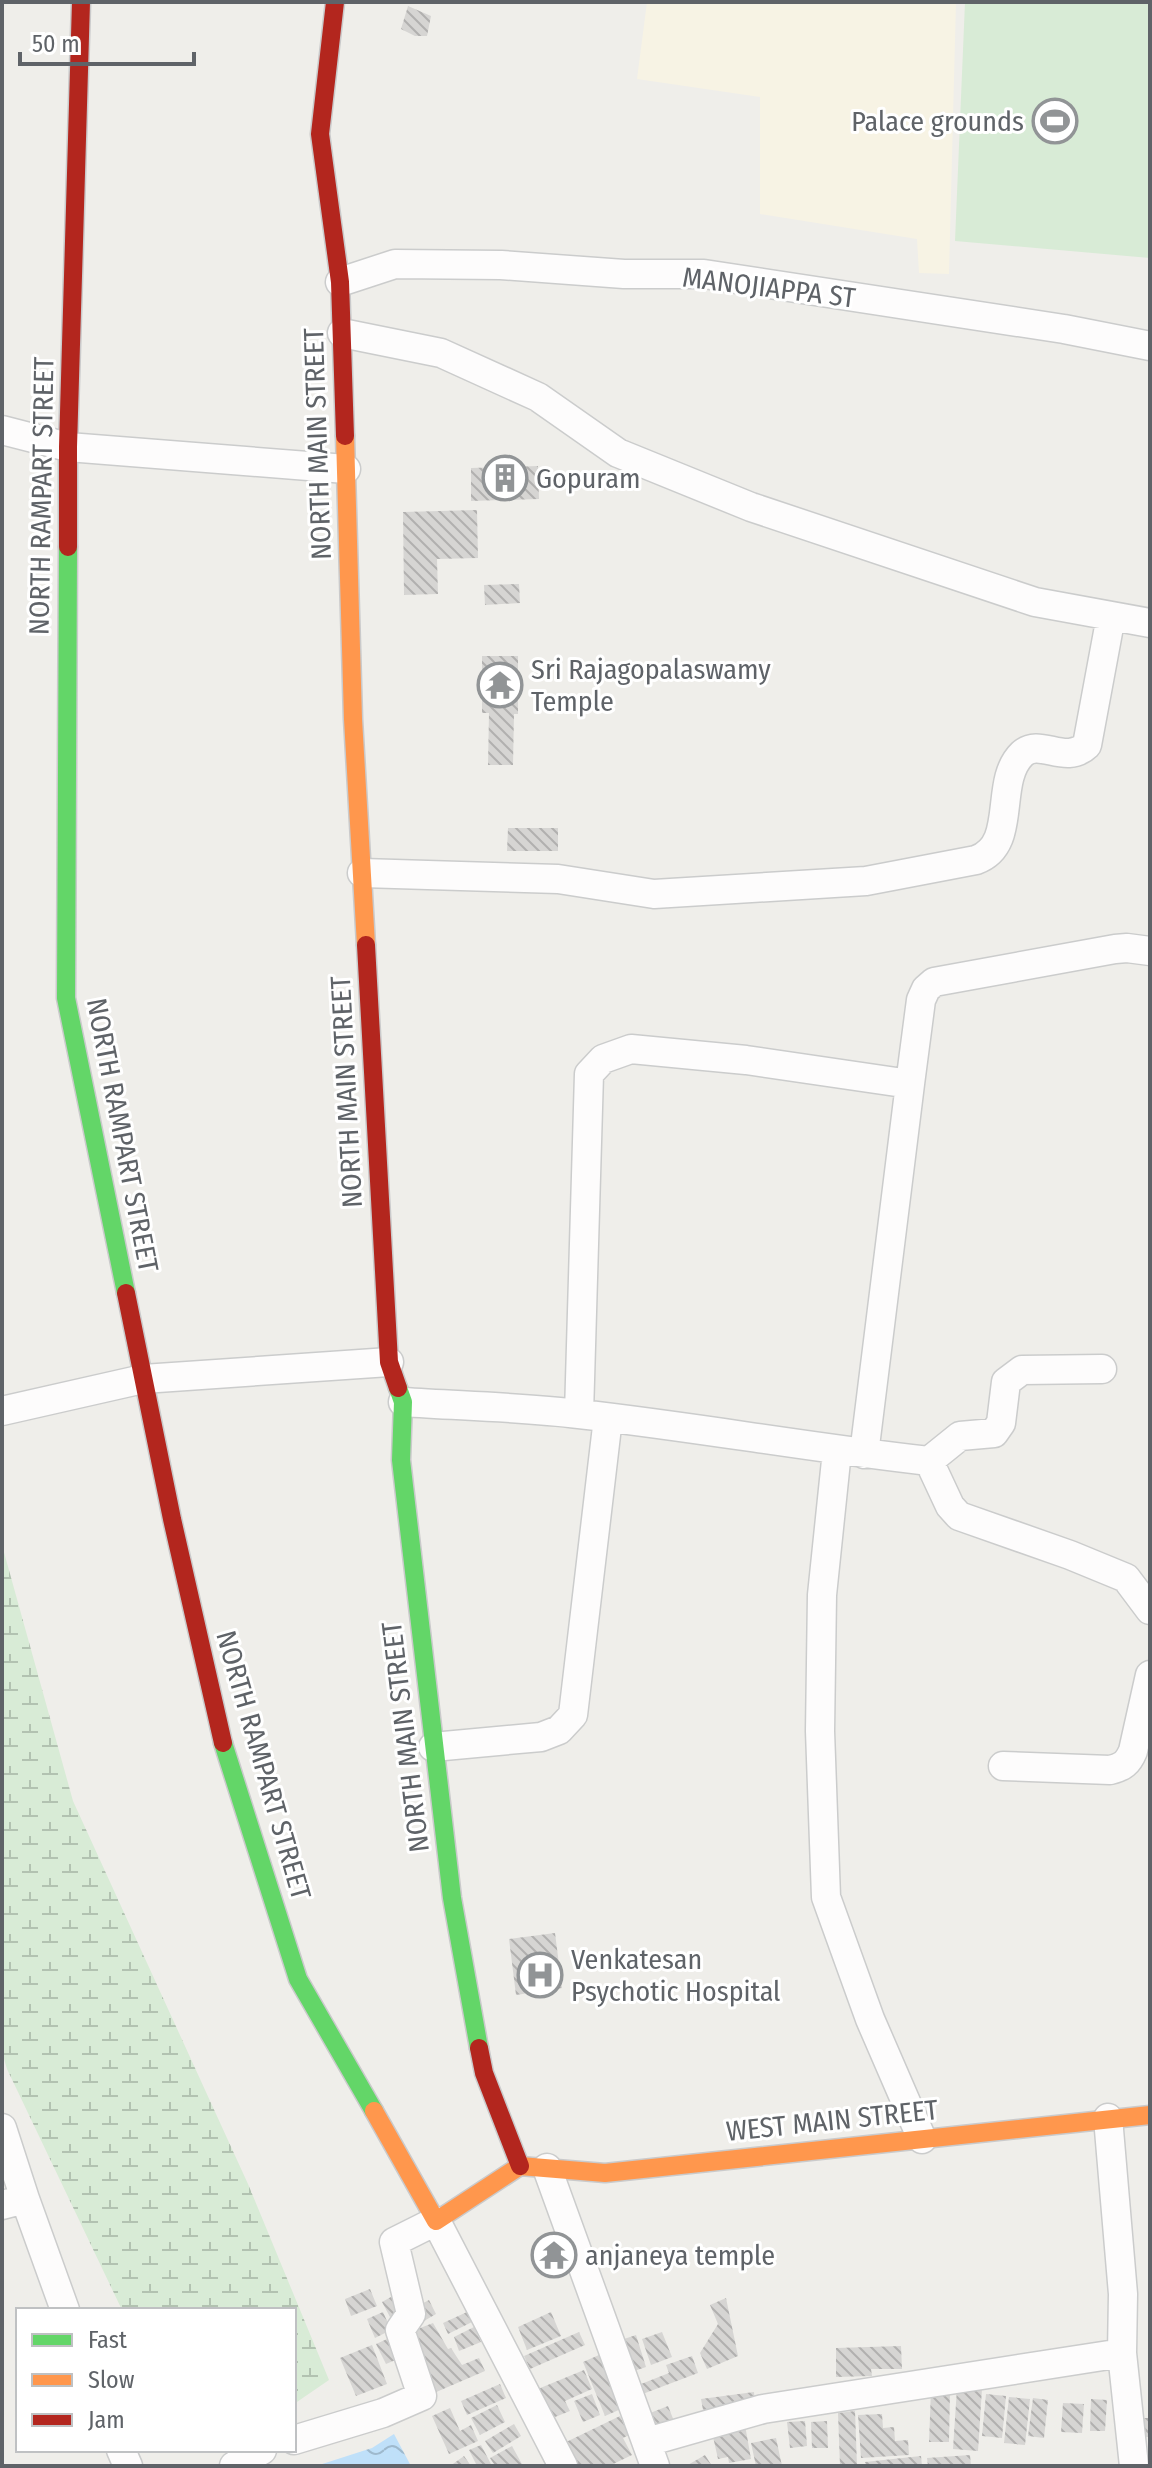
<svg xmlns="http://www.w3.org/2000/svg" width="1152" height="2468" font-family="'Fira Sans Condensed',sans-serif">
<defs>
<pattern id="wetland-marsh" width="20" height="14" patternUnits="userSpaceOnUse" patternTransform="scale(2)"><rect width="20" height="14" fill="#d8ebd6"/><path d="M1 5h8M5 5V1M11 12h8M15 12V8" fill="none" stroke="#b2c2b1"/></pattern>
<pattern id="water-waves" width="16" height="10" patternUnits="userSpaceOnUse" patternTransform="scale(2)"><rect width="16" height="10" fill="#bfe0f9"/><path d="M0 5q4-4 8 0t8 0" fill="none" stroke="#9eb9cd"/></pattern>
<pattern id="building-back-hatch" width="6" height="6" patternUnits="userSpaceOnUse" patternTransform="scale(2)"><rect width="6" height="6" fill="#d6d5d3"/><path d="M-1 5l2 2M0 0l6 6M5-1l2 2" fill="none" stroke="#b1b0af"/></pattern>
</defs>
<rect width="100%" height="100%" fill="#efeeea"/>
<path fill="#f7f3e4" d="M647 2H956L949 274 919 273 917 239 760 214V97L637 79Z"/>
<path fill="url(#wetland-marsh)" d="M2 1545 73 1801 248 2184 329 2380 294 2404V2310H122L7 2069 2 2052Z"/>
<path fill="#d8ebd6" d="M965 2H1150V258L955 241Z"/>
<path fill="url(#water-waves)" d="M394 2434 411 2466H316L372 2448Z"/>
<path fill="url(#building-back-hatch)" d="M408 6 431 16 427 36H415L401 29Z
M538 466 539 499 471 501V468Z
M477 510 478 558 437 559 438 594 404 595 403 512Z
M519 584 520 603 485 605 484 585Z
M482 656H518V714H514L513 765H488L489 713H482Z
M508 828H558V851H507Z
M555 1933 562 1988 516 1995 509 1939Z
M370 2289 377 2306 351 2316 345 2299Z
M398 2293 406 2309 390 2317 382 2302Z
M726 2298 738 2356 707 2369 700 2353 718 2324 710 2305Z
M429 2300 436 2314 424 2321 416 2307Z
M383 2312 391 2330 375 2338 367 2319Z
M467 2312 472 2322 448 2334 443 2323Z
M551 2312 561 2336 527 2350 518 2327Z
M433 2323 448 2349 451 2348 462 2365 479 2358 485 2371 434 2393 410 2332Z
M474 2327 481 2342 459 2351 454 2337Z
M579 2332 585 2345 530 2369 524 2356Z
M662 2332 672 2357 651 2365 642 2339Z
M396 2335 405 2356 386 2364 376 2344Z
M636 2335 646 2367 628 2373 618 2341Z
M372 2345 387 2384 356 2396 340 2358Z
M901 2346 902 2369H871L872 2376 836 2377V2348Z
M599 2355 621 2409 605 2416 583 2362Z
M692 2356 698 2373 640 2395 636 2386 669 2373 666 2365Z
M584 2370 592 2389 565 2401 570 2411 545 2421 533 2391Z
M500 2384 506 2398 467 2415 461 2401Z
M957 2388 982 2389 978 2451 953 2449Z
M931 2390 950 2391 949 2442H929Z
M754 2392 755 2403 703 2410 701 2399Z
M592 2394 600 2415 583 2422 574 2401Z
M986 2394 1006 2396 1002 2438 982 2436Z
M1009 2397 1030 2399 1025 2445 1004 2443Z
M1033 2398 1048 2400 1044 2438 1028 2436Z
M1091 2399 1107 2400 1105 2431H1090Z
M1063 2403 1084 2404 1082 2433 1061 2432Z
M497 2405 505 2422 480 2435 471 2418Z
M668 2406 674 2421 651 2429 645 2415Z
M450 2408 460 2431 471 2425 478 2441 449 2454 432 2416Z
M855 2411 857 2466H840L838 2413Z
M882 2414 883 2428 894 2427 895 2441 908 2440 909 2455 861 2458 858 2415Z
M620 2416 629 2435 623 2438 632 2455 609 2466H573L562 2444Z
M1137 2418H1150V2437H1138Z
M805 2421 807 2446 790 2448 787 2422Z
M827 2421 828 2448H812L811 2422Z
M514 2424 521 2436 493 2453 485 2441Z
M745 2425 751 2459 729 2463 728 2457 718 2459 712 2432Z
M776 2438 782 2466H756L751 2443Z
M481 2445 492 2466H477L469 2450Z
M512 2446 523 2466H495L490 2458Z
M705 2455 712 2466H686Z
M970 2455 971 2466H928L927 2458Z
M464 2456 471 2466H450Z
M921 2456 922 2466H866L865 2462Z"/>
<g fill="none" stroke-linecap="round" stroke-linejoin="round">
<g stroke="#cbcccc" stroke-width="31">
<path id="street" d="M340 282 395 264 501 265 624 274H704L1064 329 1150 346
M342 333 441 353 538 397 618 453 751 507 1035 602 1150 623
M2 430 68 447 346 469
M362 873 558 879 654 894 866 881 976 860C1019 845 993 782 1022 754 1040 737 1065 766 1087 745L1111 616
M910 1084 921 1000 926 989 934 982 1115 949 1127 948 1150 951
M403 1402C462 1406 521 1407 579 1414 696 1427 812 1448 929 1461L950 1506 959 1516 1070 1555 1126 1578 1150 1610
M2 1411 143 1379 389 1362
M579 1414 589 1074 603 1059 631 1049 746 1060 910 1084 864 1454
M837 1451 822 1595 820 1731 826 1897 870 2019 922 2139
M929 1461 960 1436 994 1433 1001 1423 1006 1382 1022 1370 1102 1369
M433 1747 541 1737 559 1730 573 1715 608 1418
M1003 1766 1110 1770C1123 1767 1128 1763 1133 1751L1150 1675
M1108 2118 1123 2294 1122 2353 1134 2466
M2 2128 25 2199 2 2205
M547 2168 655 2466
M25 2199 65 2310
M294 2440 383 2413 422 2396 400 2330 411 2314 394 2242 436 2221 563 2466
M647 2442 763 2409 1122 2353
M121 2450 128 2466
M234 2466 262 2450"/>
</g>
<g stroke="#cacacb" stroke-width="21">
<path id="fast" d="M68 547 66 998 126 1293
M398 1388 403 1402 401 1460 452 1898 479 2048
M223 1743 298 1979 374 2111"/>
</g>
<g stroke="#cacacb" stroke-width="21">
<path id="slow" d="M345 436 353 719 366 945
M374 2111 436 2221 520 2166
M520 2166 605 2173 1150 2115"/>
</g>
<g stroke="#cacacb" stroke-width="21">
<path id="jam" d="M335 2 320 134 340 282 345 436
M68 547V447L81 2
M366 945 389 1362 398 1388
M126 1293 172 1519 223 1743
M479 2048 484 2073 520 2166"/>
</g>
<use href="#street" stroke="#fdfcfc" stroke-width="28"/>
<use href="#fast" stroke="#63d668" stroke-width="18"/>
<use href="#slow" stroke="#ff974d" stroke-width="18"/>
<use href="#jam" stroke="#b3261e" stroke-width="18"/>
</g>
<defs>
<g id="stadium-ring" transform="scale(2.3)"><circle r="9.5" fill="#fff" stroke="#919496" stroke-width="1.5"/><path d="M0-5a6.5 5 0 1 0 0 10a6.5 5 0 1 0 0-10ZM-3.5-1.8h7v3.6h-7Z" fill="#919496"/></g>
<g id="building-ring" transform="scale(2.3)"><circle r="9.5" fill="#fff" stroke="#919496" stroke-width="1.5"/><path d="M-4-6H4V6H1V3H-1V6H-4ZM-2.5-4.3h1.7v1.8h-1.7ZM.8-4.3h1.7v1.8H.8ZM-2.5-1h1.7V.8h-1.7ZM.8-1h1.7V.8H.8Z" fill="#919496"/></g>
<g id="temple-ring" transform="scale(2.3)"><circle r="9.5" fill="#fff" stroke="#919496" stroke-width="1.5"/><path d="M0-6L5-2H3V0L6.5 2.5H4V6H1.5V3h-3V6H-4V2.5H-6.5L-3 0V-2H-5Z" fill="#919496"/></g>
<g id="hospital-ring" transform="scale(2.3)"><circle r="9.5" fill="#fff" stroke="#919496" stroke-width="1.5"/><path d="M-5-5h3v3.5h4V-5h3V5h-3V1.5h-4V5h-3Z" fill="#919496"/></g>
</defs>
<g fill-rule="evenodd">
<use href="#stadium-ring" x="1055" y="121"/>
<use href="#building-ring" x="505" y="478"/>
<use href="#temple-ring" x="500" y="685"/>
<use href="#hospital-ring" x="540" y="1975"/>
<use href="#temple-ring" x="554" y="2255"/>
</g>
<g text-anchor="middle" stroke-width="6" stroke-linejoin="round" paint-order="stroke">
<g font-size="28" fill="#5f6368" stroke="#fff" text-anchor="start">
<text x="1024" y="131" text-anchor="end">Palace grounds</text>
<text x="536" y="488">Gopuram</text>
<text x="531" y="679">Sri Rajagopalaswamy<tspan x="531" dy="32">Temple</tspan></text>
<text x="571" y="1969">Venkatesan<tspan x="571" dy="32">Psychotic Hospital</tspan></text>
<text x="585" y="2265">anjaneya temple</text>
</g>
<g font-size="28" fill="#5f6368" stroke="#fff">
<text transform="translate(769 287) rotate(7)" y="10">MANOJIAPPA ST</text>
<text transform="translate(317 444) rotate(-92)" y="10">NORTH MAIN STREET</text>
<text transform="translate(41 496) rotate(-89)" y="10">NORTH RAMPART STREET</text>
<text transform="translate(346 1092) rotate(-93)" y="10">NORTH MAIN STREET</text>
<text transform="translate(123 1135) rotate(79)" y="10">NORTH RAMPART STREET</text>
<text transform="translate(405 1737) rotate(-97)" y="10">NORTH MAIN STREET</text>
<text transform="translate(264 1765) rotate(74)" y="10">NORTH RAMPART STREET</text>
<text transform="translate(832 2120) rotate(-6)" y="10">WEST MAIN STREET</text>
</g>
</g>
<rect width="1152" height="2468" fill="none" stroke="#5f6368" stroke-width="8"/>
<rect x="16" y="2308" width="280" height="144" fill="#ffffff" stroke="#bfc1c3" stroke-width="2"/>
<rect x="32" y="2334" width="40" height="12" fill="#63d668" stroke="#bfc1c3" stroke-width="2"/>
<text x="88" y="2348" font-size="24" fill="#5f6368">Fast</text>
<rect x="32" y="2374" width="40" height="12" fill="#ff974d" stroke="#bfc1c3" stroke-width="2"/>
<text x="88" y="2388" font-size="24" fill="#5f6368">Slow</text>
<rect x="32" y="2414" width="40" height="12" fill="#b3261e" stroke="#bfc1c3" stroke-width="2"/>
<text x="88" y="2428" font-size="24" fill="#5f6368">Jam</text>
<path d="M20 52v12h174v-12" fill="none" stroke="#5f6368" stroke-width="4"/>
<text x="32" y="52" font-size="24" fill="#5f6368" stroke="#ffffff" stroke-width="6" paint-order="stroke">50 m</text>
</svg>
